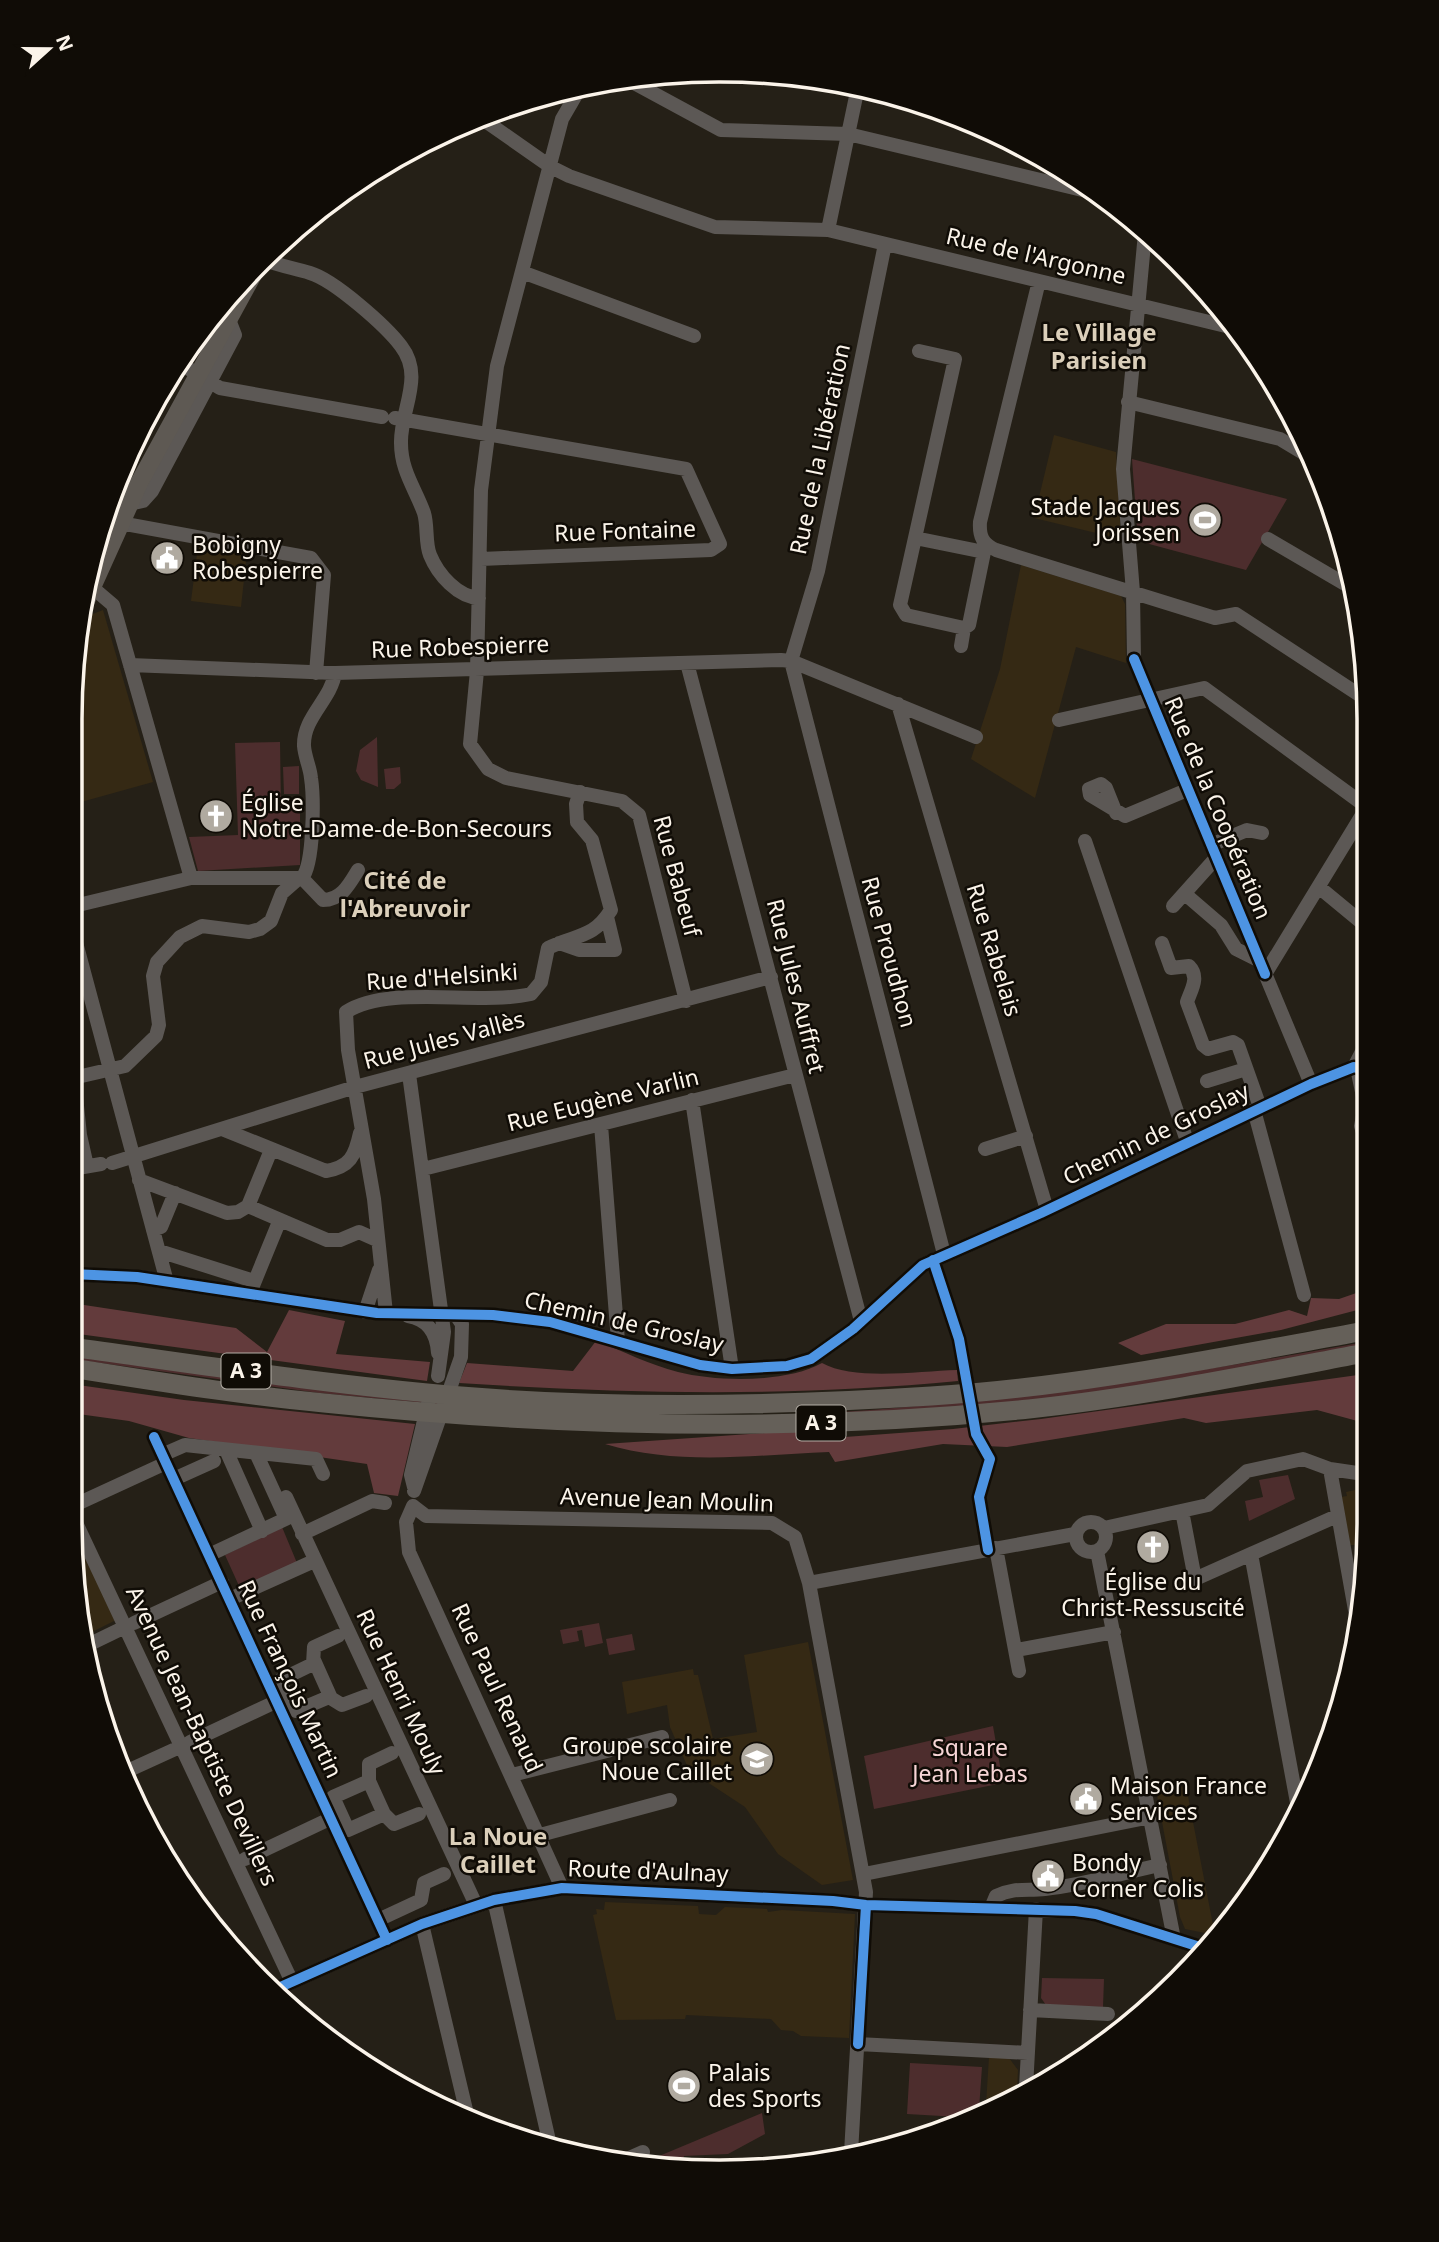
<svg xmlns="http://www.w3.org/2000/svg" width="1439" height="2242" font-family="'Noto Sans',sans-serif">
<rect width="100%" height="100%" fill="#252017"/>
<path fill="#352914" d="M1054 435 1116 452 1121 539 1034 518Z
M198 546 247 552 241 607 191 601Z
M1021 565 1121 596 1125 604 1126 663 1076 647 1035 798 971 759 1000 669Z
M103 610 153 782 74 804 75 641 90 615Z
M1364 1488V1545H1350L1341 1497 1347 1496 1346 1492Z
M70 1523 116 1620 88 1634Z
M808 1642 853 1880 822 1885 778 1854 745 1807 689 1770 670 1727 667 1705 627 1714 622 1682 693 1669 694 1675H698L713 1739 757 1732 744 1655Z
M1186 1786 1215 1935 1185 1929 1180 1917 1156 1790Z
M605 1902 698 1906 699 1914 716 1915 725 1907 767 1909 768 1912 782 1910 855 1914 849 2038 801 2036 793 2031 781 2030 771 2019 686 2015 685 2019 616 2020 593 1915 597 1914 596 1909 604 1910Z
M989 2057 1009 2058 1018 2070 1017 2091 986 2105Z"/>
<path fill="#4d2d2d" d="M1132 459 1287 499 1246 570 1138 541Z
M377 737 378 787 361 780 356 771 360 750Z
M280 742 281 808H300V865L198 871 189 837 238 835 235 743Z
M299 766V794H284L283 767Z
M400 767 401 783 394 789H386L384 769Z
M1365 1342V1345C1247 1369 1127 1392 1007 1403 945 1409 883 1412 821 1417L791 1415C987 1405 1171 1377 1365 1342Z
M71 1356 552 1415 319 1393 71 1359Z
M1288 1475 1295 1499 1249 1521 1245 1501 1263 1497 1259 1480Z
M282 1527 297 1563 240 1588 225 1555Z
M599 1623 603 1643 585 1647 582 1630 577 1631 579 1641 563 1644 560 1630Z
M632 1634 635 1650 609 1655 606 1639Z
M993 1726 1003 1783 874 1809 864 1756Z
M1042 1978 1104 1979 1103 2007 1046 2005 1041 1998Z
M910 2063 982 2067 979 2109 959 2117 907 2114Z
M762 2113 765 2134 728 2154 684 2156 679 2171 655 2166 652 2159Z"/>
<path fill="#633b3c" d="M1365 1290V1308L1281 1330 1141 1355 1118 1343 1166 1324H1235L1289 1310 1307 1316 1311 1298 1339 1299Z
M71 1303 236 1328 267 1352 289 1310 345 1321 336 1354 430 1362 427 1381 71 1333Z
M596 1341C623 1351 650 1365 678 1372 718 1382 786 1383 822 1363 854 1381 919 1371 957 1370L958 1381C791 1397 626 1394 459 1383L467 1363 573 1371Z
M1365 1374 1364 1421 1361 1422 1317 1410 1206 1423 1184 1418 1007 1447 943 1444 835 1462 829 1452C755 1455 677 1466 605 1444L808 1430 845 1437 953 1429 1041 1419Z
M71 1384 184 1400 415 1424 398 1496 374 1493 367 1464 189 1438 129 1421 71 1413Z"/>
<g fill="none" stroke-linecap="round" stroke-linejoin="round">
<path stroke="#5c5855" stroke-width="14" d="M625 78 721 130 848 134 1099 194
M580 88 562 119 497 366 481 490 477 671 470 744 488 769 506 778 622 801 639 815 686 1001
M481 118 551 167 569 176 715 227 828 230 1234 328
M828 230 858 87
M1145 233 1123 469 1133 592 1134 659 1311 1084
M885 244 818 571 791 661 944 1254
M265 260C280 266 294 268 310 273 334 280 386 326 401 346 425 377 400 410 401 443 401 471 415 488 424 513 428 526 425 543 430 555 438 575 458 597 479 598
M522 272 694 336
M1039 281 980 522C979 537 983 544 996 550L1215 618 1236 614 1367 700
M919 351 955 359 900 605 906 615 964 628
M181 364 220 388 382 417
M1128 402 1280 439 1310 457
M395 418 686 469 720 544 711 550 481 559
M129 504 143 501 152 491 235 335 228 317
M105 525H131L311 558 324 575 316 673
M915 538 984 552
M1268 539 1350 587
M93 588 113 605 191 878
M961 646 964 628 969 625 984 552
M687 663 861 1321
M130 665 335 673 781 660 791 661 976 737
M898 704 1047 1210
M1059 720 1204 688 1367 807
M1116 813 1106 788 1101 784 1089 789 1090 795 1125 816 1187 790
M1085 841 1187 1141
M1211 845 1247 830 1262 833
M302 878C314 864 314 798 311 778 310 767 305 758 304 746 303 717 331 700 335 673
M302 878 323 900C341 900 349 885 358 870
M1320 888 1366 926
M1185 894 1221 925 1236 949 1260 961
M74 906 191 878H300
M1173 906 1216 858
M74 935 167 1282
M559 943 579 950H615L607 917
M1162 943 1171 968 1189 966C1200 977 1191 990 1187 1002L1203 1045 1208 1049 1233 1042 1238 1045 1260 1107
M1265 974 1367 807
M1354 1067 1366 1044
M1357 1068 1365 1106 1361 1126 1366 1142
M409 1074 444 1332 438 1376
M74 1077 80 1135 87 1166
M73 1078 125 1066 156 1036 159 1025 153 976 157 962 180 937 202 926 249 932 260 929 271 921 282 893 298 879
M1207 1081 1246 1069
M692 1100 732 1369
M1254 1110 1304 1295
M601 1125 618 1341
M222 1129 326 1171C350 1167 355 1156 360 1133
M985 1149 1026 1136
M112 1163 355 1087 771 977
M72 1169 101 1164
M423 1169 795 1075
M139 1180 227 1213 238 1212 248 1206 327 1240H340L359 1232 377 1240
M248 1206 271 1150
M153 1230 161 1227 175 1193
M159 1251 254 1281
M72 1274 137 1277 377 1313 493 1315 550 1322 700 1365 732 1369 787 1366 811 1359 853 1329 923 1265 1041 1213 1311 1084 1354 1067 1366 1071
M252 1288 279 1222
M365 1312 379 1270
M386 1313 374 1199 348 1050 346 1012C390 984 478 1006 531 994L541 982 548 948C576 934 593 939 611 910L592 840 577 822 576 804 580 792
M408 1316C428 1319 437 1334 438 1353
M154 1437 387 1940
M226 1450 262 1531
M256 1453 283 1512
M162 1455 185 1445 316 1459 323 1474
M1330 1469 1358 1627
M174 1479 214 1461
M414 1487 411 1475 428 1404
M414 1491 461 1357 462 1324 456 1315
M286 1497 476 1905
M77 1504 166 1463
M413 1506 426 1516 772 1523 795 1537 809 1583 866 1892 851 2153
M413 1506 406 1522 409 1552 562 1888
M70 1510 292 1982
M1182 1511 1195 1579 1251 1554
M1076 1537a15 15 0 1 1 30 0a15 15 0 1 1-30 0Z
M1104 1528 1208 1505 1247 1471 1303 1459 1330 1469 1364 1474
M302 1534 372 1501 385 1503
M996 1548 1019 1671
M1097 1551 1174 1939
M209 1555 294 1515
M809 1583 1075 1534
M230 1599 314 1561
M134 1623 222 1582
M338 1636 314 1647 313 1664 280 1680 290 1707 296 1711 329 1697 342 1705 366 1696
M90 1644 125 1627
M1016 1650 1114 1632
M314 1660 331 1698
M190 1742 286 1697
M392 1753 369 1764V1781L333 1797 348 1830 384 1814 394 1824 419 1814
M125 1772 182 1746
M512 1775 662 1737
M369 1781 384 1814
M1298 1808 1251 1554 1337 1516
M540 1835 670 1800
M245 1859 338 1815
M864 1874 1151 1817
M494 1900 550 2145
M991 1908 996 1896C1014 1887 1027 1891 1045 1889 1083 1885 1122 1873 1160 1865
M378 1920 421 1900 424 1883 444 1874
M422 1924 467 2114
M278 1988 422 1924 494 1900 562 1888 833 1901 866 1905 1075 1911 1096 1914 1203 1948
M1030 2010 1108 2014
M858 2044 1028 2053
M1026 2087 1036 1909
M625 2160 643 2152"/>
<path stroke="#5e5953" stroke-width="18" d="M84 605 139 483 256 269"/>
<path stroke="#656059" stroke-width="19" d="M71 1347C201 1365 330 1385 461 1396 617 1409 775 1406 931 1396 1077 1387 1221 1357 1365 1331
M71 1368C155 1381 239 1395 324 1403 558 1427 795 1433 1029 1409 1142 1397 1254 1374 1365 1353"/>
<g stroke="#100c06" stroke-width="15">
<path id="cycleway" d="M1134 659 1265 974
M933 1260 959 1339 976 1434 990 1459 979 1497 988 1550
M72 1274 137 1277 377 1313 493 1315 550 1322 700 1365 732 1369 787 1366 811 1359 853 1329 923 1265 1041 1213 1311 1084 1354 1067 1366 1071
M154 1437 387 1940
M278 1988 422 1924 494 1900 562 1888 833 1901 866 1905 1075 1911 1096 1914 1203 1948
M858 2044 866 1905"/>
</g>
<use href="#cycleway" stroke="#4d94e3" stroke-width="10"/>
</g>
<defs>
<g id="stadium-disc" transform="scale(1.75)"><circle r="9.5" fill="#b0aaa0" stroke="#100c06"/><path d="M0-5a6.5 5 0 1 0 0 10a6.5 5 0 1 0 0-10ZM-3.5-1.8h7v3.6h-7Z" fill="#fff"/></g>
<g id="civic-disc" transform="scale(1.75)"><circle r="9.5" fill="#b0aaa0" stroke="#100c06"/><path d="M-.6-6.5H3V-4.5H.6V-3L4-1V1h2V6H-6V1h2V-1L-.6-3ZM-1.2 2.5V6h2.4V2.5Z" fill="#fff"/></g>
<g id="church-disc" transform="scale(1.75)"><circle r="9.5" fill="#b0aaa0" stroke="#100c06"/><path d="M-1.2-6h2.4v3.5h3.3v2.4h-3.3V6h-2.4V-.1h-3.3v-2.4h3.3Z" fill="#fff"/></g>
<g id="school-disc" transform="scale(1.75)"><circle r="9.5" fill="#b0aaa0" stroke="#100c06"/><path d="M0-5L7-2L0 1L-7-2ZM-4 1L0 2.5L4 1V4Q0 6-4 4Z" fill="#fff"/></g>
</defs>
<g fill-rule="evenodd">
<use href="#stadium-disc" x="1205" y="520"/>
<use href="#civic-disc" x="167" y="558"/>
<use href="#church-disc" x="216" y="816"/>
<use href="#church-disc" x="1153" y="1547"/>
<use href="#school-disc" x="757" y="1759"/>
<use href="#civic-disc" x="1086" y="1799"/>
<use href="#civic-disc" x="1048" y="1876"/>
<use href="#stadium-disc" x="684" y="2086"/>
</g>
<g text-anchor="middle" stroke-width="5" stroke-linejoin="round" paint-order="stroke">
<g fill="#100c06" stroke="#b4aea6" stroke-width="2">
<rect x="221.5" y="1353.5" width="49" height="35" rx="5"/>
<rect x="796.5" y="1405.5" width="49" height="35" rx="5"/>
</g>
<g font-size="21" font-weight="bold" fill="#fbf4ea">
<text x="246" y="1378">A 3</text>
<text x="821" y="1430">A 3</text>
</g>
<g font-size="23" fill="#fbf4ea" stroke="#100c06">
<text transform="translate(1036 256) rotate(13)" y="8">Rue de l'Argonne</text>
<text transform="translate(820 449) rotate(-78)" y="8">Rue de la Libération</text>
<text transform="translate(625 531) rotate(-2)" y="8">Rue Fontaine</text>
<text transform="translate(460 647) rotate(-2)" y="8">Rue Robespierre</text>
<text transform="translate(1218 808) rotate(67)" y="8">Rue de la Coopération</text>
<text transform="translate(677 876) rotate(75)" y="8">Rue Babeuf</text>
<text transform="translate(994 950) rotate(73)" y="8">Rue Rabelais</text>
<text transform="translate(889 952) rotate(75)" y="8">Rue Proudhon</text>
<text transform="translate(442 977) rotate(-4)" y="8">Rue d'Helsinki</text>
<text transform="translate(796 986) rotate(76)" y="8">Rue Jules Auffret</text>
<text transform="translate(444 1040) rotate(-15)" y="8">Rue Jules Vallès</text>
<text transform="translate(603 1100) rotate(-14)" y="8">Rue Eugène Varlin</text>
<text transform="translate(1156 1134) rotate(-26)" y="8">Chemin de Groslay</text>
<text transform="translate(624 1322) rotate(13)" y="8">Chemin de Groslay</text>
<text transform="translate(667 1500) rotate(2)" y="8">Avenue Jean Moulin</text>
<text transform="translate(290 1679) rotate(65)" y="8">Rue François Martin</text>
<text transform="translate(497 1688) rotate(65)" y="8">Rue Paul Renaud</text>
<text transform="translate(401 1692) rotate(65)" y="8">Rue Henri Mouly</text>
<text transform="translate(202 1736) rotate(65)" y="8">Avenue Jean-Baptiste Devillers</text>
<text transform="translate(648 1871) rotate(2)" y="8">Route d'Aulnay</text>
</g>
<g font-size="23" fill="#fbf4ea" stroke="#100c06" text-anchor="start">
<text x="1180" y="515" text-anchor="end">Stade Jacques<tspan x="1180" dy="26">Jorissen</tspan></text>
<text x="192" y="553">Bobigny<tspan x="192" dy="26">Robespierre</tspan></text>
<text x="241" y="811">Église<tspan x="241" dy="26">Notre-Dame-de-Bon-Secours</tspan></text>
<text x="1153" y="1590" text-anchor="middle">Église du<tspan x="1153" dy="26">Christ-Ressuscité</tspan></text>
<text x="732" y="1754" text-anchor="end">Groupe scolaire<tspan x="732" dy="26">Noue Caillet</tspan></text>
<text x="1110" y="1794">Maison France<tspan x="1110" dy="26">Services</tspan></text>
<text x="1072" y="1871">Bondy<tspan x="1072" dy="26">Corner Colis</tspan></text>
<text x="708" y="2081">Palais<tspan x="708" dy="26">des Sports</tspan></text>
</g>
<g font-size="23" fill="#f7d5d6" stroke="#100c06">
<text x="970" y="1756">Square<tspan x="970" dy="26">Jean Lebas</tspan></text>
</g>
<g font-size="24" font-weight="bold" fill="#dbcfba" stroke="#100c06">
<text x="1099" y="341">Le Village<tspan x="1099" dy="28">Parisien</tspan></text>
<text x="405" y="889">Cité de<tspan x="405" dy="28">l'Abreuvoir</tspan></text>
<text x="498" y="1845">La Noue<tspan x="498" dy="28">Caillet</tspan></text>
</g>
</g>
<path d="M0 0H1439V2242H0ZM719 82H720A637 637 0 0 1 1357 719V1523A637 637 0 0 1 720 2160H719A637 637 0 0 1 82 1523V719A637 637 0 0 1 719 82Z" fill="#100c06" fill-rule="evenodd"/>
<path fill="none" stroke="#fbf4ea" stroke-width="3.5" d="M719 82H720A637 637 0 0 1 1357 719V1523A637 637 0 0 1 720 2160H719A637 637 0 0 1 82 1523V719A637 637 0 0 1 719 82Z"/>
<g transform="translate(49 49) rotate(69)" stroke="#100c06" stroke-width="5" paint-order="stroke">
<path d="M0-5L12 26L0 18L-12 26Z" fill="#fbf4ea"/>
<text y="-10" font-size="19" font-weight="bold" text-anchor="middle" fill="#fbf4ea">N</text>
</g>
</svg>
